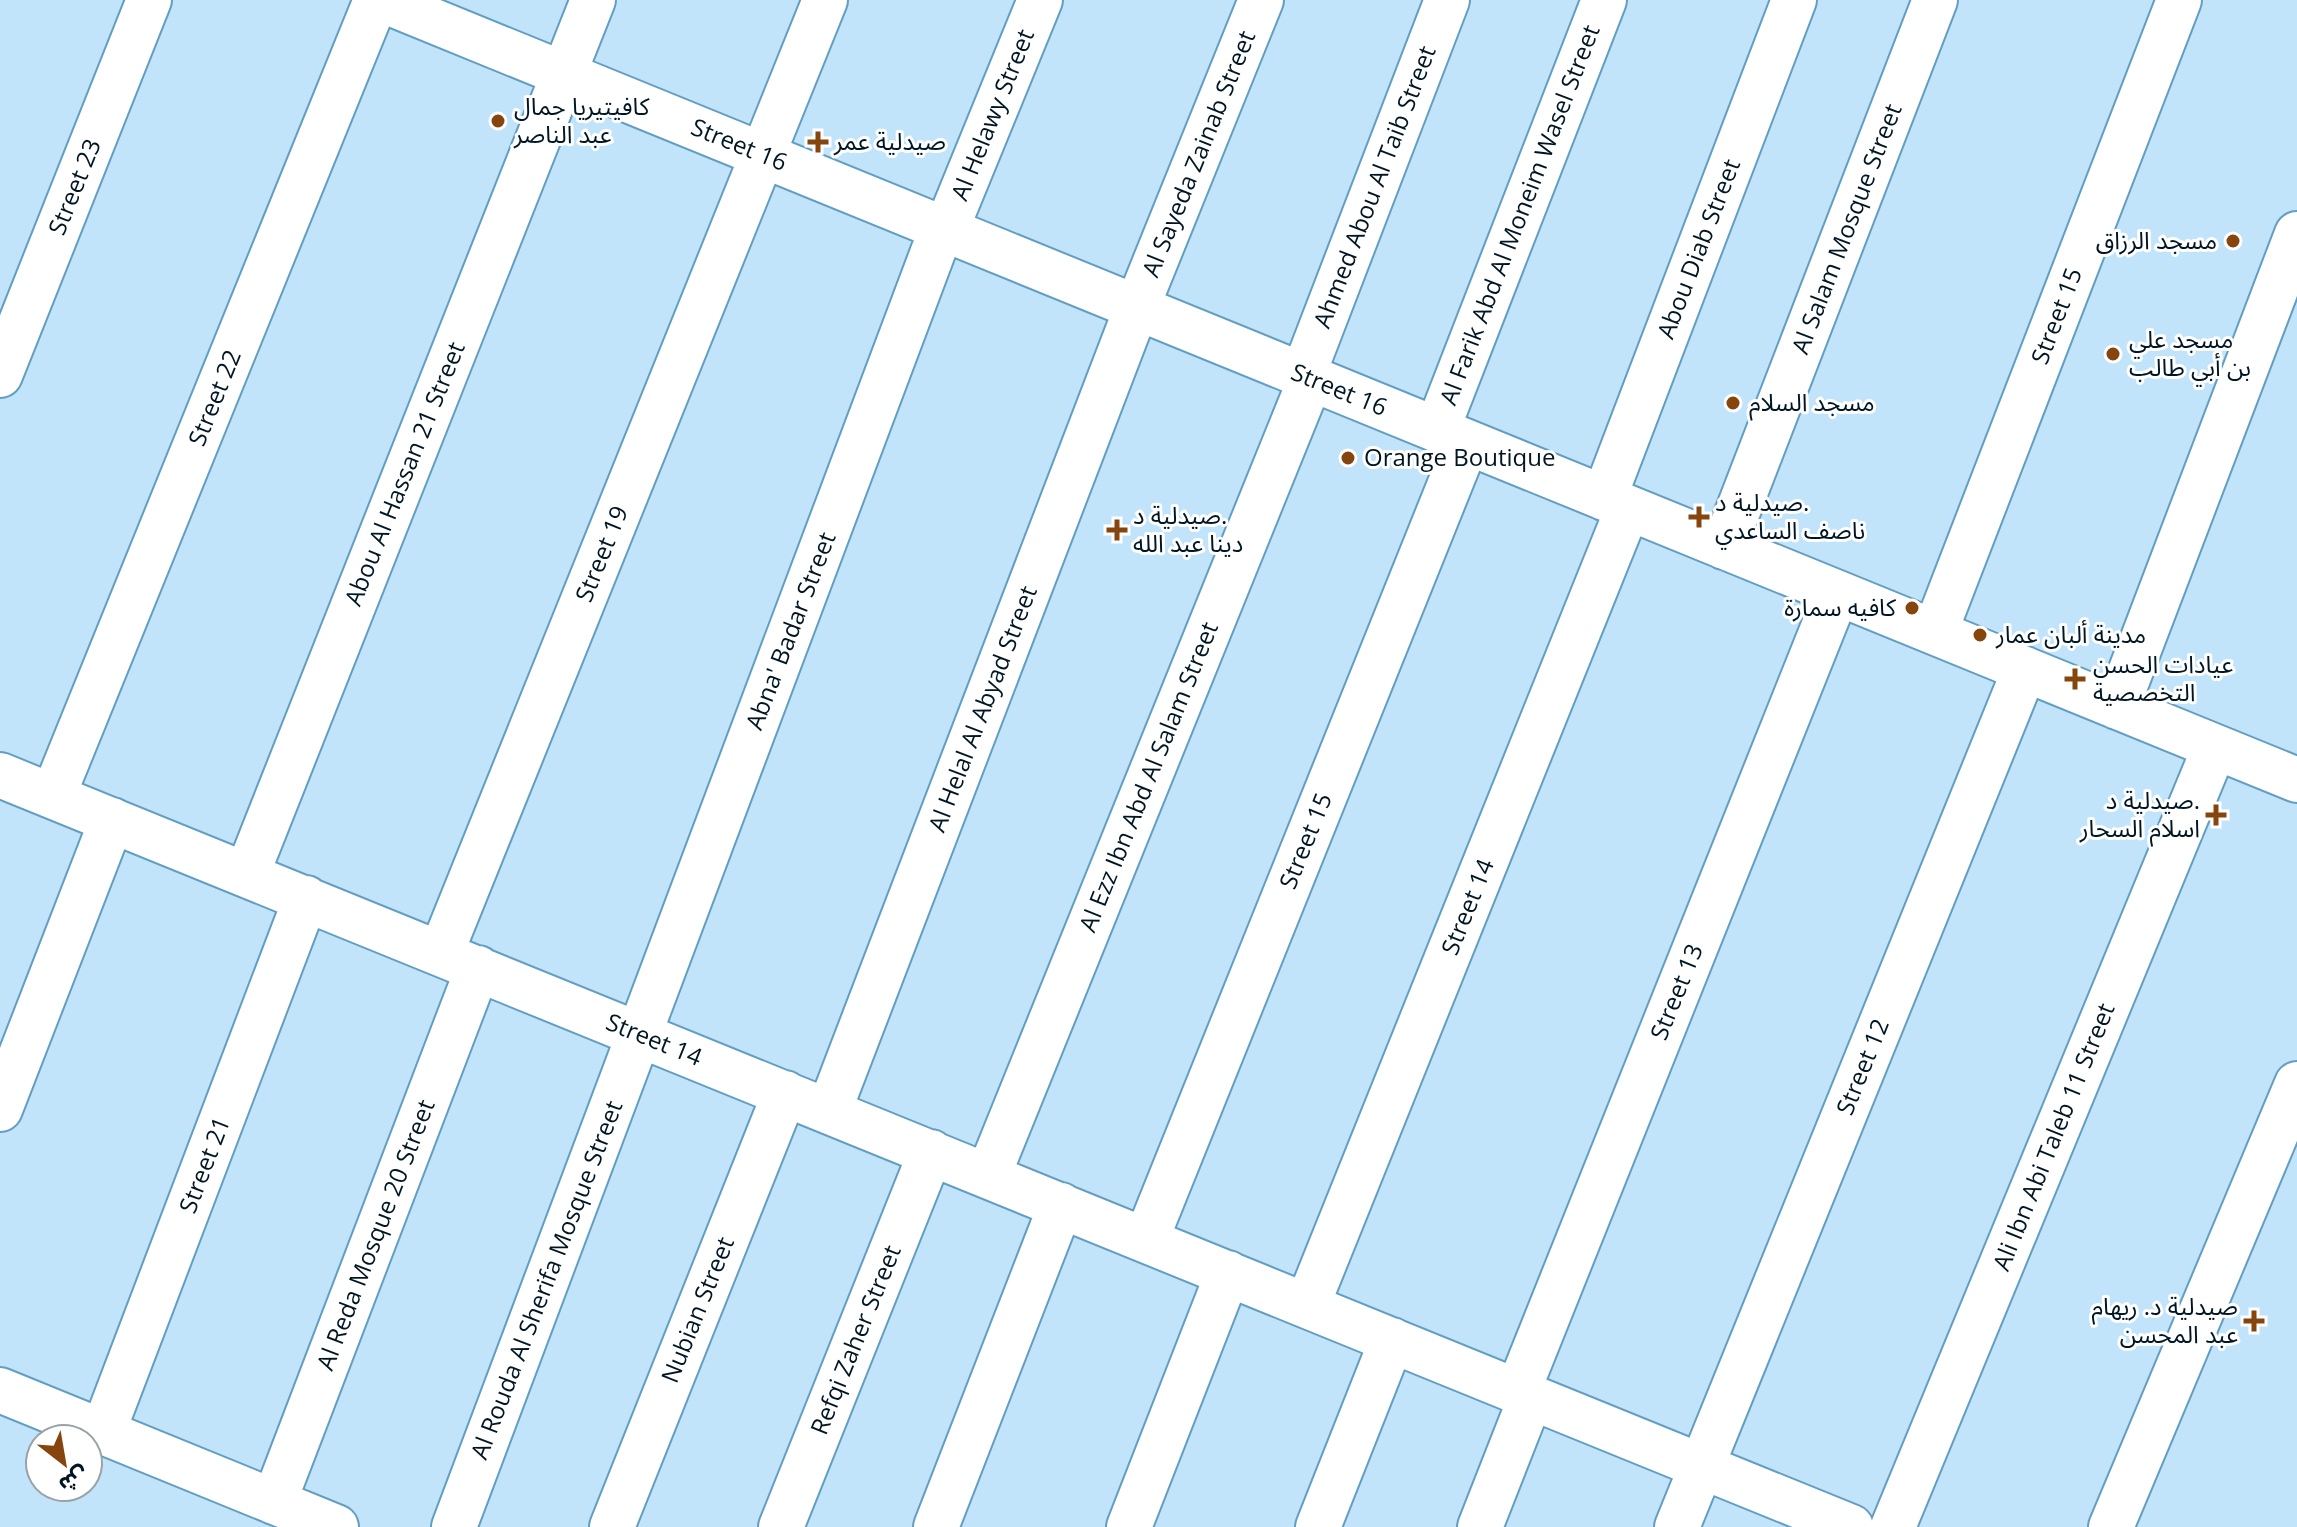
<svg xmlns="http://www.w3.org/2000/svg" width="2297" height="1527" font-family="'Open Sans','Noto Sans Arabic',sans-serif">
<rect width="100%" height="100%" fill="#c1e4fb"/>
<g fill="none" stroke-linecap="round" stroke-linejoin="round">
<g stroke="#629ec1" stroke-width="48">
<path id="minor" d="M382 0 2297 780
M946 230 1040 0
M0 375 149 0
M1303 375 1447 0
M1437 430 1604 0
M1604 498 1794 0
M1724 547 1935 0
M1935 632 2179 0
M2117 707 2297 234
M0 775 1851 1527
M53 796 376 0
M247 874 593 0
M441 953 825 0
M0 1109 112 820
M829 1111 1137 307 1261 0
M988 1176 1311 378
M1146 1240 1467 442
M1307 1306 1628 508
M0 1390 336 1527
M1518 1391 1837 593
M103 1432 306 898
M274 1502 478 968
M454 1527 942 228
M612 1527 785 1093
M781 1527 931 1152
M936 1527 1061 1205
M1129 1527 1228 1273
M1318 1527 1392 1340
M1480 1527 1531 1397
M1677 1527 2025 669
M1893 1527 2215 747
M2111 1527 2297 1084"/>
</g>
<use href="#minor" stroke="#fff" stroke-width="44"/>
</g>
<g fill="#85450c" stroke="#fff" stroke-width="3">
<circle cx="498" cy="121" r="8"/>
<path d="M814 130h8v8h8v8h-8v8h-8v-8h-8v-8h8z"/>
<circle cx="2233" cy="241" r="8"/>
<circle cx="2113" cy="354" r="8"/>
<circle cx="1733" cy="403" r="8"/>
<circle cx="1348" cy="458" r="8"/>
<path d="M1695 505h8v8h8v8h-8v8h-8v-8h-8v-8h8z"/>
<path d="M1113 518h8v8h8v8h-8v8h-8v-8h-8v-8h8z"/>
<circle cx="1912" cy="608" r="8"/>
<circle cx="1980" cy="635" r="8"/>
<path d="M2071 667h8v8h8v8h-8v8h-8v-8h-8v-8h8z"/>
<path d="M2212 803h8v8h8v8h-8v8h-8v-8h-8v-8h8z"/>
<path d="M2250 1309h8v8h8v8h-8v8h-8v-8h-8v-8h8z"/>
</g>
<g text-anchor="middle" stroke-width="6" stroke-linejoin="round" paint-order="stroke">
<g font-size="24" fill="#001623" stroke="#fff" text-anchor="start">
<text x="514" y="115">كافيتيريا جمال<tspan x="514" dy="28">عبد الناصر</tspan></text>
<text x="834" y="150">صيدلية عمر</text>
<text x="2217" y="249" text-anchor="end">مسجد الرزاق</text>
<text x="2129" y="348">مسجد علي<tspan x="2129" dy="28">بن أبي طالب</tspan></text>
<text x="1749" y="411">مسجد السلام</text>
<text x="1364" y="466">Orange Boutique</text>
<text x="1715" y="511">صيدلية د.<tspan x="1715" dy="28">ناصف الساعدي</tspan></text>
<text x="1133" y="524">صيدلية د.<tspan x="1133" dy="28">دينا عبد الله</tspan></text>
<text x="1896" y="616" text-anchor="end">كافيه سمارة</text>
<text x="1996" y="643">مدينة ألبان عمار</text>
<text x="2093" y="673">عيادات الحسن<tspan x="2093" dy="28">التخصصية</tspan></text>
<text x="2200" y="809" text-anchor="end">صيدلية د.<tspan x="2200" dy="28">اسلام السحار</tspan></text>
<text x="2238" y="1315" text-anchor="end">صيدلية د. ريهام<tspan x="2238" dy="28">عبد المحسن</tspan></text>
</g>
<g font-size="24" fill="#001623" stroke="#fff">
<text transform="translate(993 115) rotate(-68)" y="8">Al Helawy Street</text>
<text transform="translate(739 145) rotate(22)" y="8">Street 16</text>
<text transform="translate(1199 154) rotate(-68)" y="8">Al Sayeda Zainab Street</text>
<text transform="translate(75 187) rotate(-68)" y="8">Street 23</text>
<text transform="translate(1375 187) rotate(-69)" y="8">Ahmed Abou Al Taib Street</text>
<text transform="translate(1520 215) rotate(-69)" y="8">Al Farik Abd Al Moneim Wasel Street</text>
<text transform="translate(1847 229) rotate(-69)" y="8">Al Salam Mosque Street</text>
<text transform="translate(1699 249) rotate(-69)" y="8">Abou Diab Street</text>
<text transform="translate(2057 316) rotate(-69)" y="8">Street 15</text>
<text transform="translate(1339 390) rotate(22)" y="8">Street 16</text>
<text transform="translate(215 398) rotate(-68)" y="8">Street 22</text>
<text transform="translate(405 474) rotate(-68)" y="8">Abou Al Hassan 21 Street</text>
<text transform="translate(602 554) rotate(-68)" y="8">Street 19</text>
<text transform="translate(791 631) rotate(-69)" y="8">Abna' Badar Street</text>
<text transform="translate(983 709) rotate(-69)" y="8">Al Helal Al Abyad Street</text>
<text transform="translate(1149 777) rotate(-68)" y="8">Al Ezz Ibn Abd Al Salam Street</text>
<text transform="translate(1306 841) rotate(-68)" y="8">Street 15</text>
<text transform="translate(1468 907) rotate(-68)" y="8">Street 14</text>
<text transform="translate(1677 992) rotate(-68)" y="8">Street 13</text>
<text transform="translate(654 1040) rotate(22)" y="8">Street 14</text>
<text transform="translate(1863 1067) rotate(-68)" y="8">Street 12</text>
<text transform="translate(2054 1137) rotate(-68)" y="8">Ali Ibn Abi Taleb 11 Street</text>
<text transform="translate(205 1165) rotate(-69)" y="8">Street 21</text>
<text transform="translate(376 1235) rotate(-69)" y="8">Al Reda Mosque 20 Street</text>
<text transform="translate(547 1280) rotate(-69)" y="8">Al Rouda Al Sherifa Mosque Street</text>
<text transform="translate(698 1310) rotate(-68)" y="8">Nubian Street</text>
<text transform="translate(856 1340) rotate(-68)" y="8">Refqi Zaher Street</text>
</g>
</g>
<g transform="translate(64 1463) rotate(149)"><circle r="38" fill="#ffffff" stroke="#99a2a7" stroke-width="2"/>
<path d="M0-6L14 30L0 20L-14 30Z" fill="#85450c"/>
<text y="-12" font-size="22" font-weight="bold" text-anchor="middle" fill="#001623">ش</text>
</g>
</svg>
